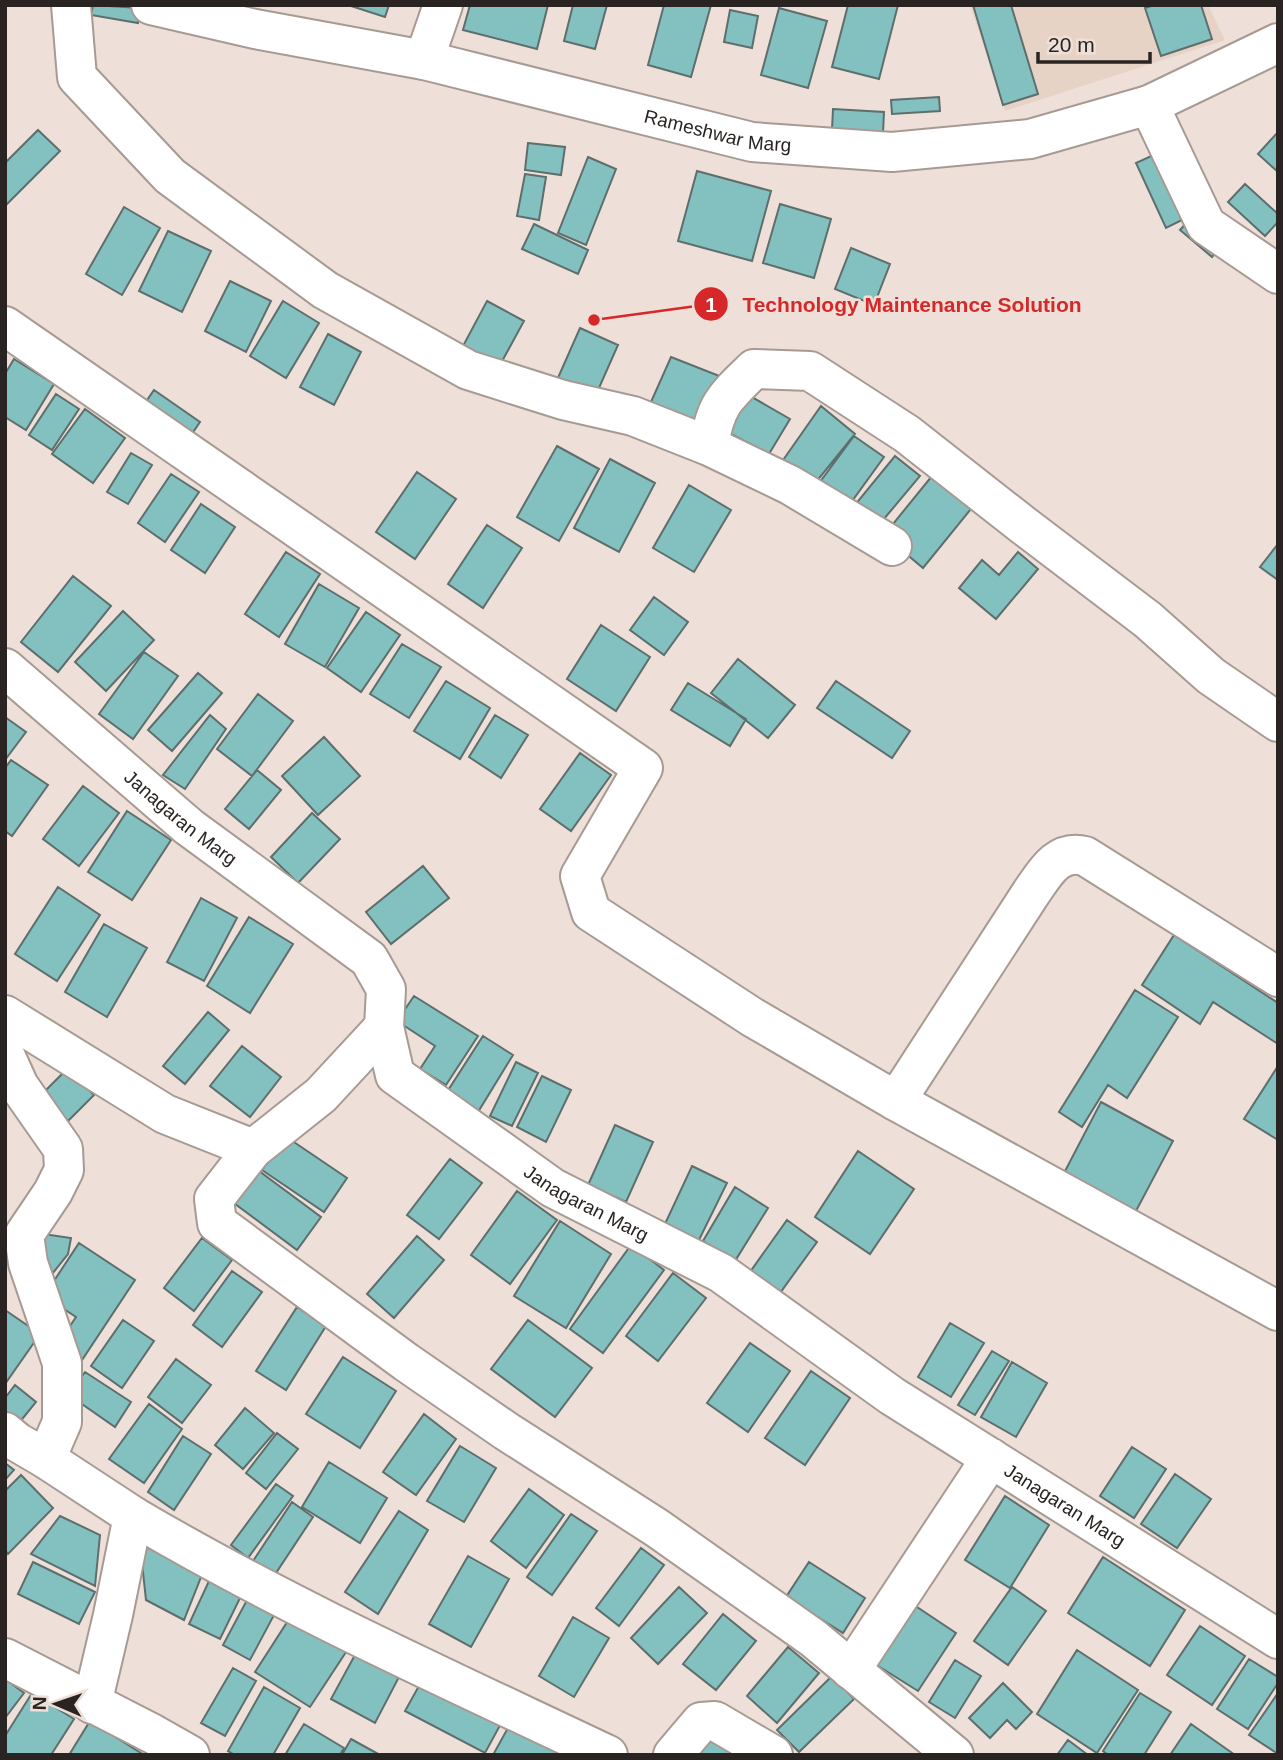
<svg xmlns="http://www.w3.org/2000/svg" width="1283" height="1760" font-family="Arial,sans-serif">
<rect width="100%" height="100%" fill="#eee0d8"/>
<path fill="#e7d2c6" d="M970 5H1208L1225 40 1005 111Z"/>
<path fill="#82c1c0" stroke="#5e6e6d" stroke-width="2" d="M93 5 140 8 138 23 91 15Z
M348 5H389L385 17Z
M470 5H548L537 49 463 30Z
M573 5H607L595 49 564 41Z
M664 5H711L691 77 648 65Z
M848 5H898L879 79 832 67Z
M973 5H1011L1038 94 1003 105Z
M1154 5H1201L1212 39 1161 56 1145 8Z
M779 8 827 21 808 88 761 75Z
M730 10 758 16 752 48 724 42Z
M939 97 940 111 892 114 891 100Z
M833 109 884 112 883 133 832 129Z
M38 130 60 151 5 206V163Z
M1278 132V172L1258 154Z
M528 143 565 147 561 175 525 170Z
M1160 152 1190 216 1166 228 1136 163Z
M588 157 616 169 586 245 558 233Z
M697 171 771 191 752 261 678 241Z
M525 174 546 177 539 220 517 216Z
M1245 184 1278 214V222L1265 236 1228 202Z
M780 204 831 219 814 278 763 263Z
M124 207 160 228 122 295 86 274Z
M1192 217 1223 243 1212 257 1180 230Z
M534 224 588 250 578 274 522 249Z
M168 231 211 251 182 312 139 291Z
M851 248 890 264 874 305 835 289Z
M230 281 271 301 246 352 205 331Z
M283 301 319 323 286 378 250 356Z
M487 301 524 321 500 365 463 346Z
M580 328 618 345 595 397 557 380Z
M328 334 361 352 334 405 300 387Z
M671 357 727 379 698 430 647 411Z
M14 359 54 384 26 430 5 417V374Z
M738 389 790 419 769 454 718 427Z
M154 390 200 422 187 441 141 409Z
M56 394 79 409 52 450 29 435Z
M821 406 855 434 812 487 781 463Z
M85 409 125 438 93 483 52 454Z
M854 436 884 457 847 508 817 486Z
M557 446 599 469 559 541 517 517Z
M131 453 152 465 128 504 107 492Z
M895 456 920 476 878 526 854 506Z
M610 459 655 483 619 552 574 528Z
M417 472 456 499 415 559 376 532Z
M171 474 199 492 165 542 138 523Z
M932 476 971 509 923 568 884 535Z
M689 485 731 510 694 572 653 548Z
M201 504 235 527 205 573 171 550Z
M487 525 522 548 483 608 448 584Z
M1278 544V580L1260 567Z
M286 552 320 574 279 637 245 614Z
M1018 552 1038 569 996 619 959 588 982 560 999 575Z
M73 576 111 606 58 672 21 642Z
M319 584 359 608 325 667 285 644Z
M654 597 688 622 664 655 630 630Z
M123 611 154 640 106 691 75 662Z
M366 612 400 635 361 692 327 668Z
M601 625 650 657 616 711 567 679Z
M402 644 441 667 409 718 370 694Z
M144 652 178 676 133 739 99 714Z
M738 659 795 705 768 738 711 693Z
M198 673 222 693 172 751 148 730Z
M446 681 490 708 460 759 414 731Z
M836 681 910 731 892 758 817 708Z
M688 683 746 719 730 746 671 710Z
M258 694 293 721 252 776 217 749Z
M210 715 226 729 185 789 163 775Z
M495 715 528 735 501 778 469 757Z
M5 717 26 732 5 760Z
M324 737 360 776 318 815 282 776Z
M580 753 611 775 571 831 540 809Z
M11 760 48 785 12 836 5 831V768Z
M257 770 281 790 249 829 225 809Z
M83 786 119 813 79 866 43 839Z
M127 811 171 840 132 900 88 872Z
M312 813 340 839 298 883 271 857Z
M423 866 449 898 391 944 366 912Z
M58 887 100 915 57 981 15 954Z
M201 898 237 918 204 981 167 962Z
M249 917 293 944 250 1013 207 986Z
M104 924 147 948 107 1017 65 992Z
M1174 935 1278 1003V1044L1213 1002 1200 1024 1142 985Z
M1135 990 1178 1017 1127 1098 1108 1085 1082 1127 1059 1112Z
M414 996 478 1036 446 1085 420 1069 435 1046 397 1021Z
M208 1012 229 1030 185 1084 163 1066Z
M483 1036 513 1055 478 1112 447 1092Z
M242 1046 281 1077 250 1117 210 1086Z
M516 1062 538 1073 512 1126 490 1116Z
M1278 1066V1140L1244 1119Z
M67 1069 94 1095 63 1126 37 1099Z
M542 1076 571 1090 546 1142 517 1127Z
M1101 1102 1173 1141 1136 1211 1064 1173Z
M615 1125 653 1142 626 1202 588 1185Z
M285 1136 347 1178 324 1212 262 1170Z
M858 1151 914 1189 870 1254 815 1217Z
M450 1159 482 1183 439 1239 407 1215Z
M247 1162 321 1217 297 1250 223 1195Z
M692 1166 727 1183 698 1242 664 1226Z
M735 1187 768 1208 735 1261 703 1241Z
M517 1191 557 1220 510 1284 471 1255Z
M787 1220 817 1242 780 1293 750 1272Z
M560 1221 611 1254 566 1328 514 1296Z
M30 1232 71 1238 68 1254 41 1288Z
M417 1236 444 1260 394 1318 367 1294Z
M202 1238 232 1260 194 1311 164 1288Z
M79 1243 135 1280 82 1360 58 1344 76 1317 44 1296Z
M631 1245 664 1270 603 1353 570 1329Z
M232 1271 262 1292 222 1347 193 1325Z
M673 1273 706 1298 658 1361 626 1336Z
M297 1307 326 1326 286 1390 256 1371Z
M5 1310 40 1334 5 1384Z
M123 1320 154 1341 122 1388 91 1366Z
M528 1320 592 1368 555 1417 491 1369Z
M950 1323 984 1343 951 1397 918 1377Z
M750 1343 790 1371 748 1432 707 1403Z
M992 1351 1009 1361 975 1415 958 1405Z
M343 1357 396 1391 360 1448 306 1414Z
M176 1359 211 1385 182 1423 148 1397Z
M1012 1362 1047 1383 1016 1437 981 1417Z
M811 1371 850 1398 805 1465 765 1438Z
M85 1372 131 1402 115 1427 69 1395Z
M15 1385 36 1402 19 1423 5 1411V1398Z
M149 1404 182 1429 144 1483 109 1459Z
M245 1408 274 1433 243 1469 215 1445Z
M424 1414 456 1439 416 1495 383 1472Z
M277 1433 298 1449 266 1489 246 1473Z
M183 1436 211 1454 174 1510 148 1492Z
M460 1446 496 1468 464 1522 427 1501Z
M1132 1447 1166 1469 1134 1518 1100 1496Z
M329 1462 387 1498 360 1543 302 1507Z
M5 1463 14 1470 5 1480Z
M1175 1474 1211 1499 1177 1548 1141 1524Z
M21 1475 53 1508 8 1554 5 1550V1491Z
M276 1484 293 1496 248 1558 231 1545Z
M529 1489 564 1515 526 1568 491 1541Z
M1005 1496 1049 1525 1010 1588 965 1560Z
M292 1502 313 1517 274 1576 253 1561Z
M399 1511 428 1530 378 1614 345 1592Z
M571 1514 597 1531 552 1595 527 1577Z
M60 1516 100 1535 95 1586 31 1554Z
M140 1544 203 1572 184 1620 146 1600Z
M641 1548 664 1565 619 1626 596 1608Z
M468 1556 509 1579 471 1647 429 1624Z
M1103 1557 1185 1610 1150 1666 1068 1613Z
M33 1562 95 1592 79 1624 18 1594Z
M809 1562 865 1598 843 1633 786 1597Z
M209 1581 241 1596 220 1639 189 1624Z
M679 1587 707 1613 658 1664 631 1638Z
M1012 1587 1046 1611 1008 1665 974 1641Z
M247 1600 274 1615 250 1660 223 1645Z
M914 1605 956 1633 918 1691 875 1664Z
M293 1613 348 1649 310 1707 255 1672Z
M723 1614 756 1641 716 1690 683 1664Z
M573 1617 609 1638 574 1697 539 1676Z
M1200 1626 1245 1656 1212 1705 1167 1675Z
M788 1647 819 1673 777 1723 747 1696Z
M1077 1650 1138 1690 1097 1753 1037 1714Z
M356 1653 399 1677 375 1723 331 1699Z
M1249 1659 1278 1677V1683L1248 1729 1217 1709Z
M955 1660 981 1676 955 1718 929 1702Z
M233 1668 256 1681 225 1736 201 1723Z
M425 1675 504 1718 485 1753 405 1711Z
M832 1676 854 1699 799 1752 777 1730Z
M5 1679 24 1693 5 1718Z
M1003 1683 1032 1712 1016 1729 1007 1720 990 1738 969 1718Z
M264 1687 300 1708 273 1755H235L228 1751Z
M32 1693 74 1719 51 1755H5V1736Z
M1140 1693 1171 1712 1144 1755H1108L1103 1751Z
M1278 1693V1754L1249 1735Z
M514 1717 579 1755H493Z
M90 1721 144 1755H69Z
M304 1724 344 1748 340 1755H285Z
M1191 1724 1235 1755H1170Z
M702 1726 739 1755H683Z
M351 1739 380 1755H342Z
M1068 1740 1088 1755H1057Z"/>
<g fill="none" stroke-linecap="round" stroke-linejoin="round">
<g stroke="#a79a93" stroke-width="42">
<g id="minor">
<path d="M71 5 77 77 170 176 325 290 468 370 563 400 633 416 709 446 790 485 892 546"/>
<path id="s1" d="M151 5 255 29 424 60 752 142 892 152 1030 139 1149 105 1278 43"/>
<path d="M424 60 443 5"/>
<path d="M1149 105 1206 225 1278 274"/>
<path d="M5 326 643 768 580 876 591 912 752 1017 896 1101 1278 1311"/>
<path d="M709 446C715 405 725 397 754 369L810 371 907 434 1023 525 1148 620 1211 676 1278 722"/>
<path id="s2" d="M5 668 189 827 369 959 386 989 384 1027 395 1075 553 1188 721 1273 892 1396 1278 1639"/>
<path d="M5 1015 165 1114 253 1149"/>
<path d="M384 1027 321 1095 253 1149 214 1199 217 1223 406 1362 506 1431 657 1528 813 1638 954 1755"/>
<path d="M5 1055 19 1086 63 1149 64 1170 53 1192 24 1235 28 1263 62 1363V1422L46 1459"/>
<path d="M896 1101 1031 893C1045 873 1057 849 1085 856L1278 977"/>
<path d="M5 1432 17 1442 46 1459 133 1516 113 1615 92 1704"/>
<path d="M133 1516C285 1606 448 1679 608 1755"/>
<path d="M5 1658 153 1734 190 1755"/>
<path d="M851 1670 991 1458"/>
<path d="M673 1755 701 1722 715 1721 773 1755"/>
</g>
</g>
<use href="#minor" stroke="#fff" stroke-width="38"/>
</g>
<g text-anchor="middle" stroke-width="5" stroke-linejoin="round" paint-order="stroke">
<g font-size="19" fill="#292421" stroke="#eee0d8">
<text dy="7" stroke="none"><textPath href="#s1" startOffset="581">Rameshwar Marg</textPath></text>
<text dy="7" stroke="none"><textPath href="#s2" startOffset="231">Janagaran Marg</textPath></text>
<text dy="7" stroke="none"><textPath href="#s2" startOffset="819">Janagaran Marg</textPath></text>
<text dy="7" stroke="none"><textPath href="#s2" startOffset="1386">Janagaran Marg</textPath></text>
</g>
</g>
<path fill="none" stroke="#d62828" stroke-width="2.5" d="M594 320L711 304"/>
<g fill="#d62828" stroke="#eee0d8" stroke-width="2.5">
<circle cx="594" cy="320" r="7"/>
<circle cx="711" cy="304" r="18"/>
</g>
<g font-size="21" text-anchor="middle" font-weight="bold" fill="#fff">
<text x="711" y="312">1</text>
</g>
<g font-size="21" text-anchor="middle" font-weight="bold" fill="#d62828" stroke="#eee0d8" stroke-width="5" stroke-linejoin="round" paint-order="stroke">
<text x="912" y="312">Technology Maintenance Solution</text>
</g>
<rect width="1283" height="1760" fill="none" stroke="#292421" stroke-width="14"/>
<g transform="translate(56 1704) rotate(272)" stroke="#eee0d8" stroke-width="5" paint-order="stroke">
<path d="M0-5L12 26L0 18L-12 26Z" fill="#292421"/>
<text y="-10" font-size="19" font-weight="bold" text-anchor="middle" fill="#292421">N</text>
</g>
<path d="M1038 52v10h112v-10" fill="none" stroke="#292421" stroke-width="3.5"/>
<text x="1048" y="52" font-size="21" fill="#292421" stroke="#eee0d8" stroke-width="5" paint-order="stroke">20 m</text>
</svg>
